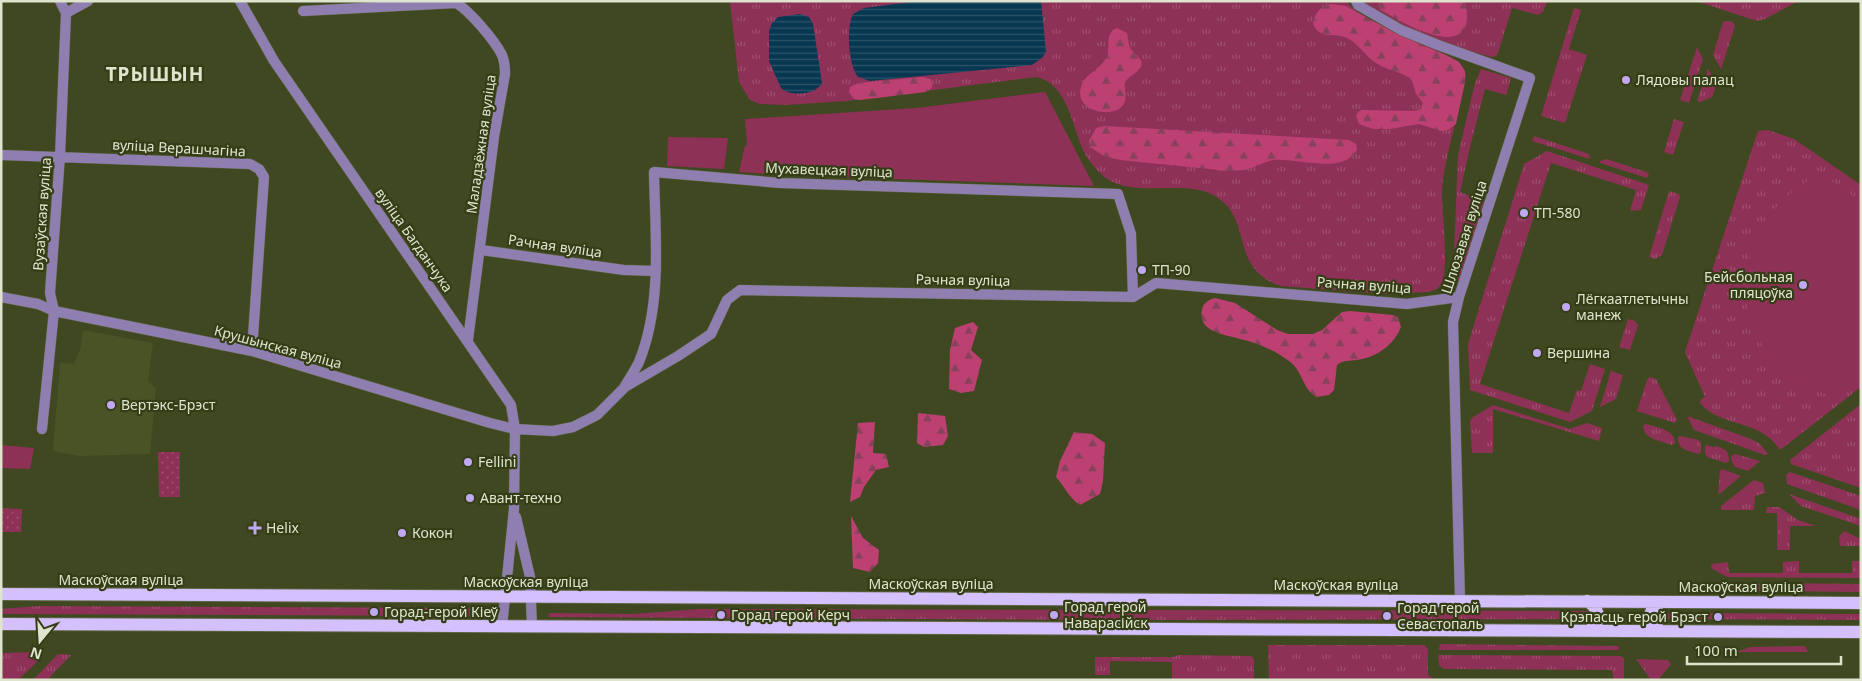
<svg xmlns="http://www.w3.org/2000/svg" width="1862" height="681" font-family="'Noto Sans',sans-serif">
<defs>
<pattern id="grass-tufts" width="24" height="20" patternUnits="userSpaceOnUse" patternTransform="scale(1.25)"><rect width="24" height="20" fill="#8e3157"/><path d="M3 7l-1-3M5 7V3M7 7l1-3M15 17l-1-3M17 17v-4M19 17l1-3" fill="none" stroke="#9d4f6e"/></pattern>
<pattern id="forest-firs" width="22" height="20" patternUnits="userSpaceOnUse" patternTransform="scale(1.25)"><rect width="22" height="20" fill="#bc4072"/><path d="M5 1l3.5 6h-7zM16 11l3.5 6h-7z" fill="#86425b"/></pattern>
<pattern id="park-dots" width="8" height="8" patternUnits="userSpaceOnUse" patternTransform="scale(1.25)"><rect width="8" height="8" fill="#8e3157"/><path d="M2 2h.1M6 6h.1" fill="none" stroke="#9d4f6e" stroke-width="1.8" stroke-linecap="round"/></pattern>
<pattern id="water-rules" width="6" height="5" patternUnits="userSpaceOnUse" patternTransform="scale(1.25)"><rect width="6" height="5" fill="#083751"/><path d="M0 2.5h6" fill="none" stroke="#2c5469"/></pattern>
</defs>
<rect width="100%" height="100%" fill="#404821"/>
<path fill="#4a5325" d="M83 330 153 343 148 381 156 389 150 454 79 456 53 451 60 363 74 364 80 350Z"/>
<path fill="url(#grass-tufts)" d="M730 1H1346C1372 31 1425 42 1459 62 1461 65 1464 69 1465 72 1467 80 1463 90 1461 98 1455 128 1445 158 1442 188 1441 209 1450 269 1441 284 1439 289 1434 290 1429 292L1385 294 1281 286C1229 269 1254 223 1218 198 1188 176 1130 202 1101 174 1095 168 1087 159 1083 150 1072 125 1067 83 1036 77L847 101 785 105 760 104 750 100 739 82Z
M1361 1H1547L1543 12 1538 15 1512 8 1498 53 1496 56 1491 57 1460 48 1407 28Z
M1696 1H1798L1765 19 1757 21Z
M1574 8 1581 10 1569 49 1587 55 1565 123 1541 116Z
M1727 21 1733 22 1735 26 1721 69 1713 55 1723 22Z
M1697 47 1703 59 1689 103 1680 100Z
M1481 69 1511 78 1506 95 1485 89 1470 147 1460 192 1484 202 1459 280H1456L1454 251 1458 155 1475 83Z
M1708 69 1717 83 1712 97 1700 102 1697 101Z
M1674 119 1684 122 1673 155 1664 152Z
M1768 130 1794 139 1861 185V387L1780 450C1760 418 1721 428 1700 403L1701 399 1705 397 1685 352 1758 131Z
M1534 136 1589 154 1590 159 1532 141Z
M1547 151 1649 185 1641 210 1630 211 1636 190 1551 163 1480 384 1569 413 1577 390 1581 391 1590 364 1605 369 1592 411 1570 422 1470 390 1468 344 1524 164Z
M1607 159 1649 173 1647 178 1600 163V161Z
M1669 191 1679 194 1680 197 1662 255 1655 259 1649 257Z
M1628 319 1635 321 1638 325 1630 350 1619 347Z
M1611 371 1623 375 1616 399 1600 407Z
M1650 377 1656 379 1677 420 1675 423 1637 411 1647 380Z
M1861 404V488L1791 464 1790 460Z
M1493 405 1570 429 1587 423 1602 428 1599 441 1493 409V453H1472L1470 421 1473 417Z
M1687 416 1751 439 1760 444 1768 454 1765 455 1694 430Z
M1645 424C1656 427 1675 429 1675 443L1672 445C1662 441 1643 439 1643 426Z
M1680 436 1699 440 1701 444V452L1699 454C1689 451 1677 450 1678 437Z
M1707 445 1713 447 1716 446C1725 449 1729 450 1729 461L1726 463 1707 457 1705 453V446Z
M1735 454 1760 461 1748 471 1735 467 1732 462 1731 456Z
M1722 469 1741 476 1718 495 1720 471Z
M1790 472 1861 496V510L1787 484 1786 475Z
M1754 480 1763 483 1765 493 1755 496 1754 510H1721V506Z
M1789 494 1861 519V526L1801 506Z
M1767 507H1779L1798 520 1816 526H1790V550H1777V513H1766Z
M1844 531 1861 539V578L1727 577 1711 568 1712 564 1728 562 1729 573H1783V562L1799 561V573H1852V561H1860V546H1840L1839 537Z
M1729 583 1861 584V592L1712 590Z
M39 606 473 608 472 616 1 614V609Z
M700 609 1591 611 1593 616 1591 619 1115 620 549 617V613L633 614Z
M1660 613 1861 614V620L1660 619 1657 618Z
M1440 644 1619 646V650H1439Z
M1268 645H1425L1428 650V675L1434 679 1447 680H1269Z
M1805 646 1808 652H1736L1751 647Z
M37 652 41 658 18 680H1V653Z
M58 654 71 655 47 680H33Z
M1179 655 1251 656 1254 659V680H1172V662L1110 661V675H1095V657H1173Z
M1438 655 1621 656 1624 659V680H1614L1612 670 1444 669 1439 665Z
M1636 659 1668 660 1671 664 1658 680H1651Z"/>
<path fill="url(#forest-firs)" d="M1380 1H1465C1480 66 1407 26 1381 10L1378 7Z
M1331 4 1346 6 1399 35 1446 55 1459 62 1465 71V82L1456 124 1448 130 1441 131 1419 124 1390 129H1373L1359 124 1356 116 1358 112 1362 110 1415 111 1421 109 1423 103 1416 94 1412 81 1408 77C1398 71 1386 70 1376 63 1365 56 1359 44 1347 38 1334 32 1320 40 1313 24 1315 12 1320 7 1331 4Z
M1117 28 1127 33C1128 37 1128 41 1129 45 1131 54 1147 58 1140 68 1136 74 1129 76 1125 82 1124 88 1127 95 1125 101 1119 121 1073 113 1081 87 1085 73 1100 70 1106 58 1112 47 1103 35 1117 28Z
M923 77 930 79C935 85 932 89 926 92L860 100 854 99 849 92 850 87 858 83Z
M1104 126 1349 140 1356 144 1357 150C1343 175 1298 158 1273 160 1265 161 1256 167 1248 169 1242 171 1235 170 1229 171L1120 160 1104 156 1090 147 1089 141 1096 128Z
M1215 298 1235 303 1277 330 1288 334H1313L1322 330 1342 312 1350 311 1393 315 1398 317 1401 327C1394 345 1376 358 1356 360 1349 361 1343 360 1337 365L1334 390 1329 395 1316 397C1302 388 1303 371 1289 361 1283 357 1277 352 1269 349 1260 345 1250 341 1240 339 1226 335 1197 332 1202 310 1203 303 1208 300 1215 298Z
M973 322 978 327 971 350 982 360 974 391 961 393 949 389 950 350 955 328Z
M918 413 945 416 948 436 943 445 924 447 917 443Z
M875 422 873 453 886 454 889 467 876 470 864 487 860 497 850 502 858 423Z
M1074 432 1092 434 1105 443 1103 481 1100 494 1080 505C1069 498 1065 487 1056 477L1060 461Z
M851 516 863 538 879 550 878 563 870 572 853 568Z"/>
<path fill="url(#park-dots)" d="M158 452H180V497H159Z
M1 508 22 509 21 532H1Z"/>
<path fill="#8e3157" d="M1045 92 1094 186 782 175 739 172 744 149 747 144 745 119 916 108Z
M668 137 728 138 724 169 667 166Z
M1821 174 1861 201V372L1830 396C1811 389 1791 380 1777 365 1719 300 1745 210 1821 174Z
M1 445 34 448 30 469 1 468Z"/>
<path fill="url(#water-rules)" d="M919 1H1041L1046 52 1042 58 1032 65 870 81 858 77C848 64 846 28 853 14L864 8Z
M800 14 809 17 813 24 822 83C816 95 790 97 781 88L769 61V31L772 23 778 17Z"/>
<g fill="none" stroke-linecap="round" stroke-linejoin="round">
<g stroke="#5c6440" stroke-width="11">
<path id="street" d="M240 1 274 61 511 405 515 429 514 509 502 627
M1356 1 1358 5 1401 30 1438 45 1530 78 1459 297 1453 322 1460 601
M303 11 456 3C470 11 495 41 502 55 505 62 505 67 505 74L494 137 468 340
M66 13 88 1
M1 155 250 164 259 169 264 177 252 351
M481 250 624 270 656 271
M1 297 38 304 54 311 252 351 490 423 515 429 553 431 573 427 597 415 625 387 678 356 711 334 727 300 740 290 1133 297 1156 283 1407 304 1459 297
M625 386C630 378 635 370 639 362 663 303 655 234 654 172L780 183 1118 194 1131 234 1133 297
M42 429 54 311 50 293 60 156 66 13 60 1
M516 517 530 577 532 627"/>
</g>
<g stroke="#5c6440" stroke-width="14">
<path id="primary" d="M1 594 1861 603
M1587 601C1595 606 1597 610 1599 619L1589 631
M1 624 1861 632
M1660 631 1650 620C1650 610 1653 606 1662 602"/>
</g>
<use href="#street" stroke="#8e7fb0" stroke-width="10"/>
<use href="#primary" stroke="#d3c0fc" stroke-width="12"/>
</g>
<g fill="#c0a8f3" stroke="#353d17" stroke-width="2">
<circle cx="1626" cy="80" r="5"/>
<circle cx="1524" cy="213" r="5"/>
<circle cx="1142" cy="270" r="5"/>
<circle cx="1803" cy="285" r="5"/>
<circle cx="1566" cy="307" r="5"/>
<circle cx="1537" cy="353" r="5"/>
<circle cx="111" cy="405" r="5"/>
<circle cx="468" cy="462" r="5"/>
<circle cx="470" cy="498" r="5"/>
<path d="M252.5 520.5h5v5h5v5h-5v5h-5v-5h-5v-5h5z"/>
<circle cx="402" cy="533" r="5"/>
<circle cx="374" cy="612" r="5"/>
<circle cx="721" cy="615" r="5"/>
<circle cx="1054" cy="615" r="5"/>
<circle cx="1387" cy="616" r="5"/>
<circle cx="1718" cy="617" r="5"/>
</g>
<g text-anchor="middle" stroke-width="4.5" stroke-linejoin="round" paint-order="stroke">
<g font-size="14" fill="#dee4ce" stroke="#353d17" text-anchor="start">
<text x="1636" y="85">Лядовы палац</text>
<text x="1534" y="218">ТП-580</text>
<text x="1152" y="275">ТП-90</text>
<text x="1793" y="282" text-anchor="end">Бейсбольная<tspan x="1793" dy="16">пляцоўка</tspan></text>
<text x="1576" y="304">Лёгкаатлетычны<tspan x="1576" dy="16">манеж</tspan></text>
<text x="1547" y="358">Вершина</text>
<text x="121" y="410">Вертэкс-Брэст</text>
<text x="478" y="467">Fellini</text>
<text x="480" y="503">Авант-техно</text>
<text x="266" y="533">Helix</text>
<text x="412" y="538">Кокон</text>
<text x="1064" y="612">Горад герой<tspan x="1064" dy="16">Наварасійск</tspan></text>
<text x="1397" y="613">Горад герой<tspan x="1397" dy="16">Севастопаль</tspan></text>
<text x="384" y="617">Горад-герой Кіеў</text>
<text x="731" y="620">Горад герой Керч</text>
<text x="1708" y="622" text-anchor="end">Крэпасць герой Брэст</text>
</g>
<g font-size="14" fill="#dee4ce" stroke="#353d17">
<text transform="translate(481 144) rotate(-82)" y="5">Маладзёжная вуліца</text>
<text transform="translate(179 148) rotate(3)" y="5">вуліца Верашчагіна</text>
<text transform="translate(829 170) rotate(2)" y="5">Мухавецкая вуліца</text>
<text transform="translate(42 214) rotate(-86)" y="5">Вузаўская вуліца</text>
<text transform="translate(1464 237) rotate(-72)" y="5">Шлюзавая вуліца</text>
<text transform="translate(414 240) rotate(55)" y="5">вуліца Багданчука</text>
<text transform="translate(555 246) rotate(8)" y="5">Рачная вуліца</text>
<text transform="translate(963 280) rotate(1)" y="5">Рачная вуліца</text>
<text transform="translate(1364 285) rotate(4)" y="5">Рачная вуліца</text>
<text transform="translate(278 347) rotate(15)" y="5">Крушынская вуліца</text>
<text x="121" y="585">Маскоўская вуліца</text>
<text x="526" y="587">Маскоўская вуліца</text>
<text x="931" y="589">Маскоўская вуліца</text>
<text x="1336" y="590">Маскоўская вуліца</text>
<text x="1741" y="592">Маскоўская вуліца</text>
</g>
<g font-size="19" font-weight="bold" letter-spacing="1" fill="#dee4ce" stroke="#353d17">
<text x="155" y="81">ТРЫШЫН</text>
</g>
</g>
<rect width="1862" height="681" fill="none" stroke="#dee4ce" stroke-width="5"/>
<g transform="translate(40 641) rotate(198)" stroke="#353d17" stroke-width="4" paint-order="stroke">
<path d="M0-4L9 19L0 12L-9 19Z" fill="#dee4ce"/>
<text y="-8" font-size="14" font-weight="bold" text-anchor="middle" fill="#dee4ce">N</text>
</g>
<path d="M1687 656v8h154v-8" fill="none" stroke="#dee4ce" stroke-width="2.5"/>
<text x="1694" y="656" font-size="15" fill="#dee4ce" stroke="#353d17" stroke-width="4" paint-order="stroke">100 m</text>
</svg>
